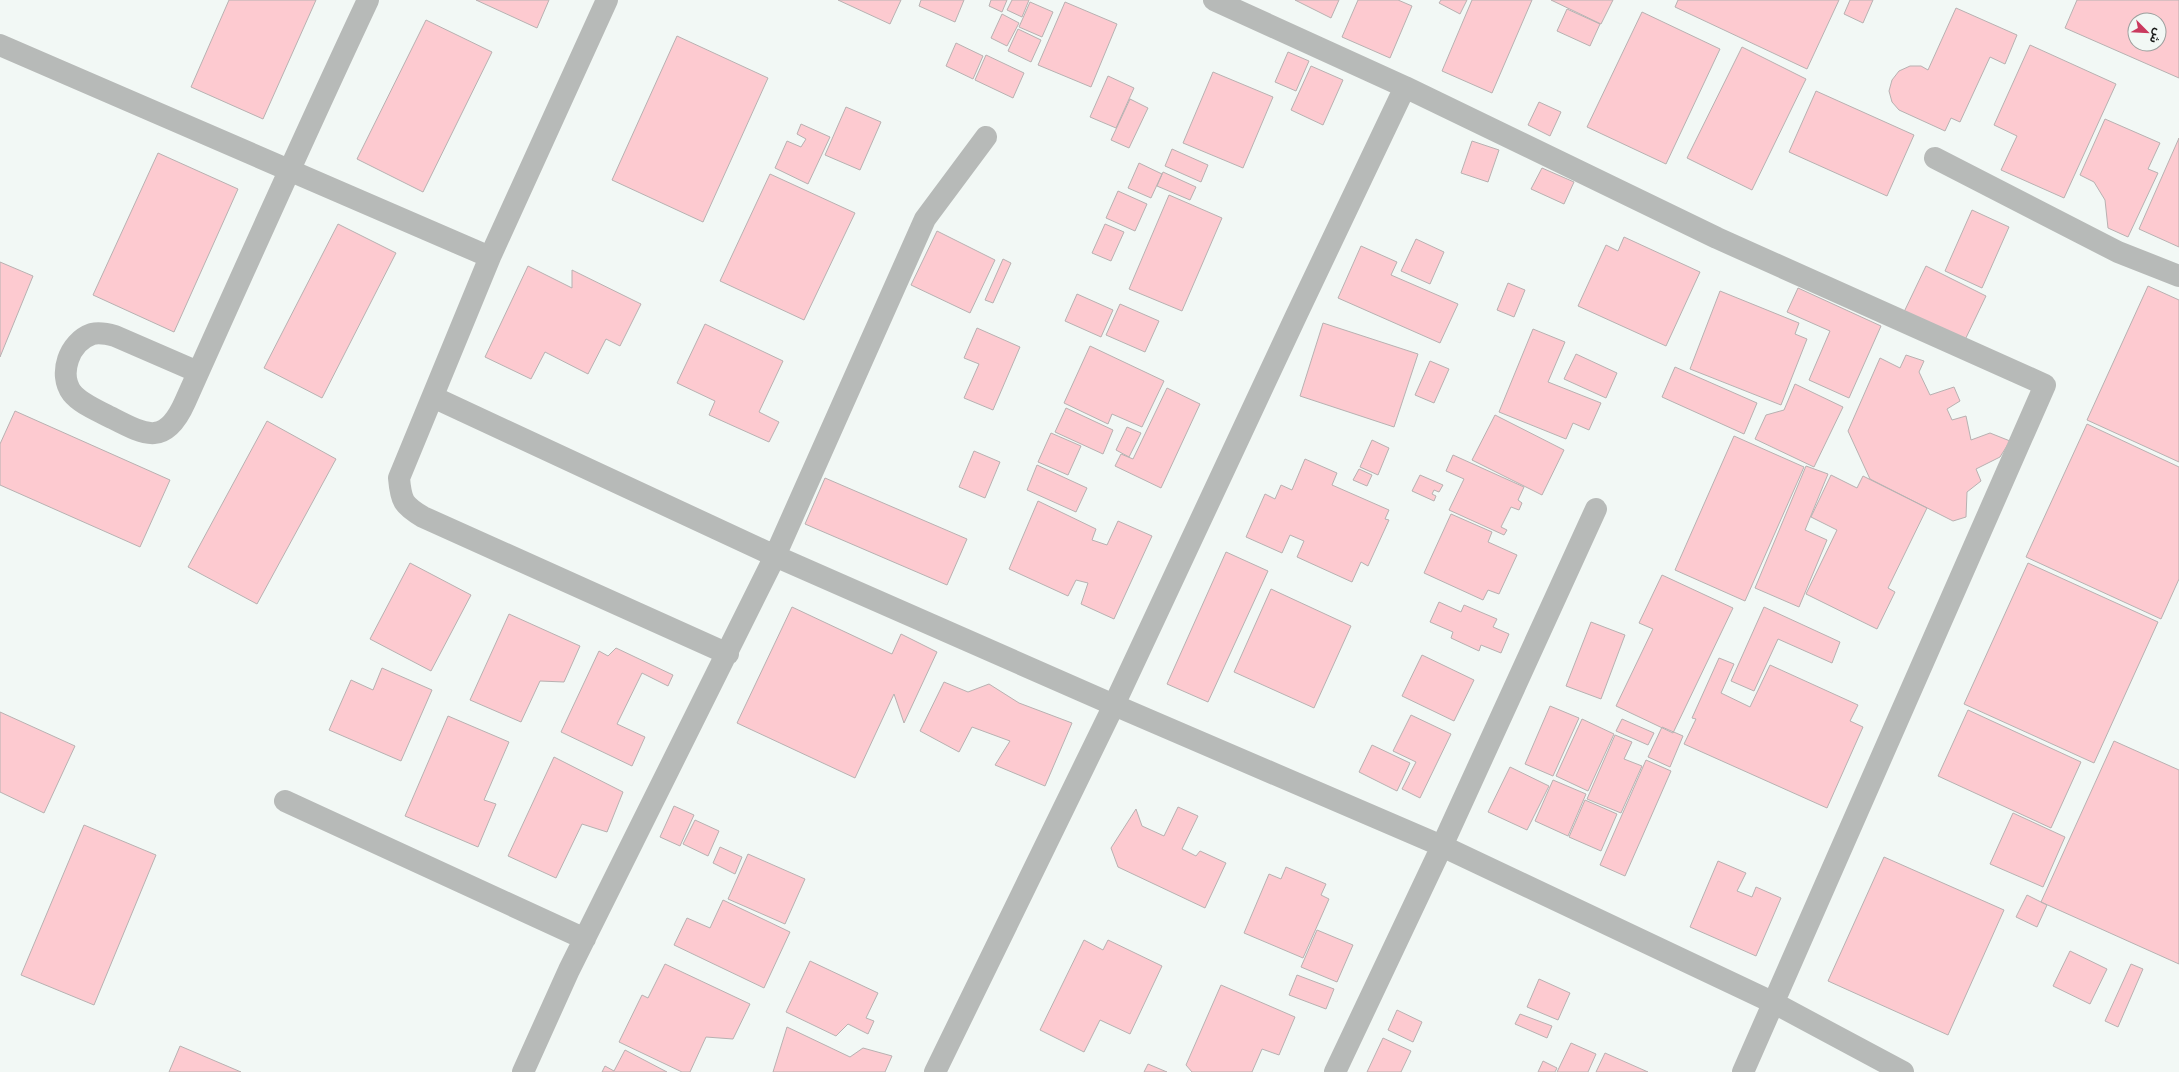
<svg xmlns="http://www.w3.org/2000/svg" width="2179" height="1072" font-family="'Golos Text','Noto Sans Arabic',sans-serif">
<rect width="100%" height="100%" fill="#f2f8f5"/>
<path fill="#fdcad0" stroke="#b8b1b1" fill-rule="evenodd" d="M229 0H316L263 119 191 87Z
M476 0H549L537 28Z
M838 0H901L890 24Z
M921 0H964L955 22 919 6Z
M991 0H1007L1002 12 989 6Z
M1012 0H1029L1022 17 1007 10Z
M1295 0H1339L1331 18Z
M1358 0H1398L1412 6 1390 58 1342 37Z
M1441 0H1467L1460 14 1439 3Z
M1472 0H1532L1492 93 1442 71Z
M1551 0H1613L1601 24Z
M1678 0H1839L1807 69 1675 7Z
M1850 0H1873L1863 23 1844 14Z
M2077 0H2179V78L2065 28ZM2135 20H2159V44H2135Z
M1030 2 1053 12 1042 37 1019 27Z
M1065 2 1117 24 1091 87 1038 65Z
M1956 8 2017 35 2005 64 1990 57 1960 122 1951 118 1945 131 1899 110 1892 102 1889 91 1892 80 1899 71 1910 66H1921L1928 70Z
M1567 9 1600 24 1590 46 1557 31Z
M1642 12 1720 49 1666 164 1587 127Z
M1002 14 1019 23 1007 46 991 38Z
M426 20 492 52 423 192 357 159Z
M1018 29 1041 40 1031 62 1008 51Z
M677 36 768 78 703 222 612 180Z
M956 43 983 56 973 79 946 66Z
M2030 45 2116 84 2064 198 2001 170 2017 136 1994 125Z
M1742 47 1806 79 1752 190 1687 158Z
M1288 52 1309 61 1296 91 1275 82Z
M986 55 1024 73 1013 98 975 80Z
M1311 66 1343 80 1323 125 1291 110Z
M1213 72 1273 97 1243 168 1183 143Z
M1108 76 1134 88 1116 128 1090 117Z
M1816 91 1914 135 1887 196 1789 152Z
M1130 99 1148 108 1129 148 1111 140Z
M1539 102 1561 112 1550 136 1528 125Z
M846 107 881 122 860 170 825 155Z
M2105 119 2160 143 2148 169 2158 173 2128 237 2108 228 2105 200 2094 182 2080 175Z
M801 124 830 137 808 184 775 168 787 141 801 147 806 139 797 134Z
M2179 138V247L2139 229Z
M1472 141 1499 150 1488 182 1461 173Z
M1172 149 1208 165 1201 182 1165 166Z
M158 153 238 189 174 332 93 295Z
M1139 163 1162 174 1151 198 1128 188Z
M1542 168 1574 182 1564 204 1531 189Z
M1163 172 1196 187 1190 200 1157 186Z
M770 174 855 213 804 320 720 281Z
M1118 191 1147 204 1135 231 1106 218Z
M1169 195 1222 218 1182 311 1129 289Z
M1972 210 2009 227 1982 288 1945 271Z
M338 224 396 253 322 398 264 368Z
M1105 224 1124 232 1111 261 1092 253Z
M937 231 995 260 970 313 911 285Z
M1624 237 1700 272 1666 346 1578 306 1606 245 1618 251Z
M1416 239 1444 252 1430 284 1401 271Z
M1361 246 1397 262 1391 275 1458 304 1440 343 1338 298Z
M1003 259 1011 263 993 303 985 300Z
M0 262 33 276 0 357Z
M528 266 572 288V270L641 304 620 346 606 339 588 374 545 352 531 379 485 357Z
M1926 266 1986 296 1964 342 1904 312Z
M1508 283 1525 290 1514 317 1497 310Z
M2148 286 2179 300V462L2087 420Z
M1798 288 1881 326 1849 398 1809 380 1830 331 1787 312Z
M1720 291 1799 323 1795 334 1807 339 1781 405 1690 369Z
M1077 294 1113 310 1101 337 1065 321Z
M1120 304 1159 321 1145 352 1106 335Z
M1323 323 1418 354 1394 427 1300 396Z
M705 324 783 361 759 412 779 422 769 442 709 415 715 401 677 383Z
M977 328 1020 347 993 410 964 398 979 364 964 358Z
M1533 329 1565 342 1548 382 1601 403 1589 430 1573 423 1566 439 1499 412Z
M1090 346 1164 381 1142 427 1112 414 1108 424 1064 403Z
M1576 354 1617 373 1606 398 1564 379Z
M1906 355 1924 361 1919 372 1930 395 1954 387 1960 401 1947 409 1952 420 1966 416 1971 440 1990 433 2010 441 2000 457 1976 469 1981 481 1967 492 1966 517 1953 521 1870 479 1848 431 1880 358 1900 368Z
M1430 361 1449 369 1434 403 1415 395Z
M1675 367 1757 403 1744 434 1662 397Z
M1795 384 1843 407 1814 467 1755 439 1766 415 1784 410Z
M1167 388 1200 404 1161 488 1115 466 1121 454 1133 459Z
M1066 408 1113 430 1103 454 1055 432Z
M15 411 170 480 140 547 0 485V444Z
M1495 415 1564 450 1542 495 1472 460Z
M267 421 336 459 257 604 188 567Z
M2087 424 2179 467V579L2161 619 2026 557Z
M1127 427 1141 433 1129 457 1116 450Z
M1051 433 1081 446 1068 475 1038 462Z
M1734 436 1804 467 1745 601 1675 570Z
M1372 440 1389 448 1378 475 1360 467Z
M974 451 1000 462 985 498 959 487Z
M1453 455 1524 487 1518 500 1522 503 1519 510 1511 507 1501 527 1507 530 1504 535 1449 510 1464 479 1446 471Z
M1305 459 1337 473 1332 485 1389 510 1385 519 1389 520 1368 566 1361 562 1352 582 1297 557 1304 541 1290 535 1282 553 1246 537 1265 494 1275 499 1281 485 1292 490Z
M1037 465 1087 488 1076 512 1027 490Z
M1806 466 1828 474 1805 530 1827 540 1799 607 1755 588Z
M1359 469 1372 475 1367 486 1353 480Z
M1420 475 1443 485 1439 492 1434 490 1432 494 1436 496 1434 501 1412 491Z
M1831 475 1857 488 1863 476 1927 508 1888 588 1895 592 1877 629 1806 594 1837 530 1811 517Z
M825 478 967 539 947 585 805 524Z
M1038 501 1096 529 1092 540 1107 545 1118 521 1152 536 1114 619 1081 604 1088 583 1076 580 1068 596 1009 569Z
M1451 514 1492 532 1488 542 1517 555 1499 594 1488 590 1483 600 1424 573Z
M1226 552 1268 571 1208 702 1167 684Z
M410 563 471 595 431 671 370 639Z
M2028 563 2158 622 2094 763 1964 704Z
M1662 575 1733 608 1673 733 1616 706 1653 629 1639 623Z
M1271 589 1351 626 1314 708 1234 672Z
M1439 602 1461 612 1464 605 1497 619 1493 627 1509 634 1501 653 1481 645 1479 651 1451 638 1453 632 1430 622Z
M792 607 892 654 901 634 937 652 904 723 894 694 855 778 737 723Z
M1764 607 1840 642 1832 663 1778 639 1754 691 1731 681Z
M509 614 580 646 564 682 540 681 521 722 470 700Z
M1591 622 1625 635 1601 699 1566 686Z
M616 648 673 675 668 686 642 673 617 724 645 737 632 766 561 732 599 651 608 656Z
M1422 655 1474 680 1454 721 1402 696Z
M1719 658 1734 664 1721 693 1750 707 1770 665 1858 705 1850 721 1863 727 1827 808 1684 744 1696 719 1692 718Z
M382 668 432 690 401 761 329 730 351 680 373 690Z
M944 682 968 692 989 684 1019 703 1072 723 1045 786 995 765 1010 741 972 727 959 752 920 731Z
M1550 706 1579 718 1553 776 1525 764Z
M1968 710 2081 762 2051 828 1938 776Z
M0 712 75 746 44 813 0 792Z
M1411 715 1451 734 1420 798 1402 789 1416 762 1393 751Z
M448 716 509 742 484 800 496 804 478 847 405 816Z
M1582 719 1614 734 1588 791 1556 776Z
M1622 719 1654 733 1648 745 1616 731Z
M1662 727 1683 736 1670 767 1648 757Z
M1615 735 1632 742 1624 759 1642 766 1621 813 1587 799Z
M2114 741 2179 770V964L2041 902Z
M1372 745 1410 763 1397 791 1359 772Z
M554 757 623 792 607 832 582 824 556 878 508 856Z
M1646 760 1671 771 1625 876 1600 865Z
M1510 767 1549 786 1527 830 1488 812Z
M1553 780 1586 794 1568 836 1535 821Z
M1585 800 1617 814 1601 851 1569 837Z
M674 806 694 815 680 846 660 837Z
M1178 807 1198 816 1182 849 1196 856 1200 851 1226 863 1205 908 1118 867 1111 848 1136 809 1142 826 1164 836Z
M2013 813 2065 837 2043 887 1990 864Z
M695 820 719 831 708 856 683 844Z
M84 825 156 855 94 1005 21 975Z
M720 847 742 857 735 874 713 863Z
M748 854 805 879 785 924 728 899Z
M1884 857 2004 910 1948 1035 1828 981Z
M1718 861 1746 873 1737 891 1752 897 1756 887 1781 898 1756 956 1690 927Z
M1286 867 1326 884 1321 895 1329 899 1303 958 1244 933 1269 874 1281 879Z
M2027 895 2047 905 2037 927 2016 917Z
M723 900 790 932 764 988 674 945 687 918 710 928Z
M1317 930 1353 945 1337 982 1301 967Z
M1084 940 1103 950 1108 940 1162 966 1130 1034 1100 1020 1084 1052 1040 1030Z
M2070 951 2107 969 2090 1004 2053 986Z
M810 961 878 993 866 1018 874 1021 868 1034 848 1024 836 1036 786 1012Z
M665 964 750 1004 733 1039 706 1037 690 1072H682L619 1042 642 995 648 998Z
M2131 964 2143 969 2118 1027 2105 1021Z
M1297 975 1334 989 1326 1009 1289 995Z
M1539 979 1570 993 1558 1020 1527 1007Z
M1221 985 1295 1017 1279 1055 1262 1049 1252 1072H1192L1186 1065Z
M1397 1010 1422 1022 1413 1042 1388 1030Z
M1520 1014 1552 1026 1547 1038 1515 1024Z
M787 1027 850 1057 863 1048 892 1056 885 1072H773Z
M1383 1038 1411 1051 1401 1072H1367Z
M1571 1043 1596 1054 1588 1072H1557Z
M180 1046 241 1072H169Z
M625 1050 667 1072H602L605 1066 614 1071Z
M1605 1053 1648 1072H1596Z
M1543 1061 1557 1068 1555 1072H1538Z
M1148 1064 1167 1072H1144Z"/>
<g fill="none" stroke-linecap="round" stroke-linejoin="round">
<path stroke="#b7bab8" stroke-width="22" d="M607 0 490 257 399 478C401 501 403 505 423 517L728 654
M1214 0 1405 87 1717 238 2045 385 1743 1072
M0 45 490 257
M1935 158 2118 252 2179 276
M198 372 115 336C108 334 100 332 92 334 69 342 58 374 72 393 81 404 97 410 110 417 145 435 165 447 185 402 245 268 305 134 368 0
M433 397 775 556 1114 705 1442 846 1774 1003 1903 1072
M285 801 585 939
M523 1072 569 970 775 556 925 219 986 137
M935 1072 1114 705 1296 316 1405 87
M1335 1072 1442 846 1596 509"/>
</g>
<g transform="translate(2147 32) rotate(114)"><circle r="19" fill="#f2f8f5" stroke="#9a9f9d"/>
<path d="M0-3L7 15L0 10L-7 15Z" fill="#ca3a5f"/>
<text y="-6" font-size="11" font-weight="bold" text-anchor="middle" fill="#171918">ش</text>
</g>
</svg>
